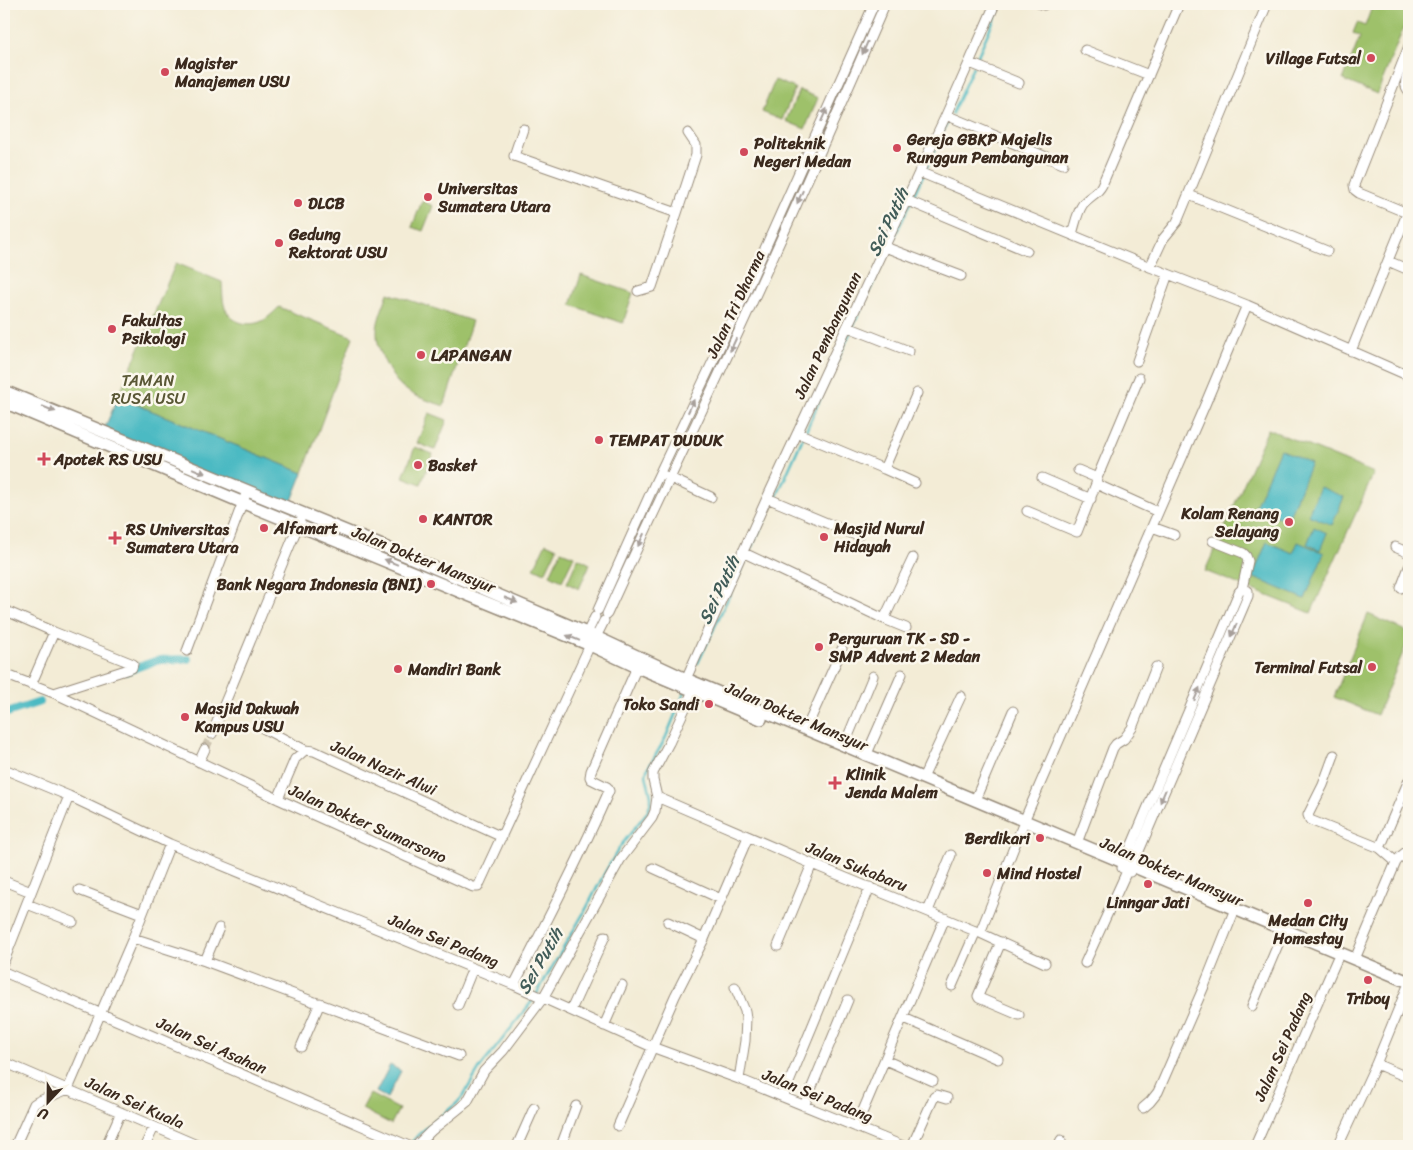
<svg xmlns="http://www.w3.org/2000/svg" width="1413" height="1150" font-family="Sriracha,sans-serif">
<rect width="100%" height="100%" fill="#fbf7ec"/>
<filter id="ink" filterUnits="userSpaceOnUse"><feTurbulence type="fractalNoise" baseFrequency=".02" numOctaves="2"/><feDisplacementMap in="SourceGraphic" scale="10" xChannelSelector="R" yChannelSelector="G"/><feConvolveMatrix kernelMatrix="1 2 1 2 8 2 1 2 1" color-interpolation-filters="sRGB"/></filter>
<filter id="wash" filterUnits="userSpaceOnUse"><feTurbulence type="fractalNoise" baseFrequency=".0096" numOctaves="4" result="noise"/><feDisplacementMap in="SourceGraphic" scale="20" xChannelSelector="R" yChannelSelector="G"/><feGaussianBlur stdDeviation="1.12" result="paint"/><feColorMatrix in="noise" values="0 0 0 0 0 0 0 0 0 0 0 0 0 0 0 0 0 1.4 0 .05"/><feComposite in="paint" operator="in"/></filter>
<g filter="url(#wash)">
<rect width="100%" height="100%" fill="#f3ecd6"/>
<path fill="#9ec16b" stroke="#6c7644" d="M1373 4H1409V14L1377 94 1343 80 1360 37 1353 33 1357 23 1365 26Z
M775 80 795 88 782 120 762 112Z
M799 90 818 98 805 129 786 121Z
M422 201 433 206 423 231 412 227Z
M176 263 222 282C223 292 222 302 226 310 233 325 254 328 267 318 271 315 275 311 279 307L353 337 303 473 118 397Z
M581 275 633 293 623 323 571 305Z
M388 293 472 321 444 406C431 401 416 398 405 389 391 380 377 350 377 334 376 321 384 306 388 293Z
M429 413 447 420 435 450 417 443Z
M1268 429 1374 473 1311 613 1205 571Z
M415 447 433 454 421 484 403 477Z
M546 543 557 548 545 573 534 568Z
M561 551 574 556 562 581 550 575Z
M578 558 590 564 579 589 567 583Z
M1368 614 1409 632V638L1377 715 1334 697Z
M370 1094 399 1109 391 1124 362 1109Z"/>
<path fill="#4bbac3" stroke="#437270" d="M118 397 303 473 289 508 103 432Z
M1280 449 1311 463 1287 521 1255 507Z
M1320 487 1344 497 1332 525 1308 515Z
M1314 527 1327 533 1320 550 1307 544Z
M1267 542 1293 553 1298 542 1324 553 1305 599 1252 577Z
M390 1065 401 1071 387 1098 376 1092Z"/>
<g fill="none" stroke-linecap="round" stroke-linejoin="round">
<path stroke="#4bbac3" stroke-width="2.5" d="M975 62 1001 4
M952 114 973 67
M776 498 834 368 949 119
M749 552 773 503
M698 663 747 557
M411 1143 418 1135 457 1103 463 1096 480 1068 533 1000 586 909 603 876 619 848 647 812 651 802V796L646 775 647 770 665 739 685 691"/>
<path stroke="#4bbac3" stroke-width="8" d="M127 671 158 660 188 659
M4 714 40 702"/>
</g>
</g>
<g filter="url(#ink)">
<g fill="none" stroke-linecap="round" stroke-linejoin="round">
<path stroke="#cec5b1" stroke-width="9" stroke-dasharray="9 4.5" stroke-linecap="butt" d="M205 749 212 734"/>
<g stroke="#978b7a" stroke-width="11">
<path id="minor" d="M1040 4 1044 5
M1085 50 1149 75
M970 63 1019 83
M1409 71C1406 78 1403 85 1409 91
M946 115 1063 164
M523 129 514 156 677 213 696 155V145L688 133
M919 172 1150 267 1247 305 1409 376
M1189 195 1327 251
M906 200 1027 251
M1407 213 1359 193 1355 190 1354 185 1409 46
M1072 234C1075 225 1077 212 1083 204 1089 196 1097 195 1102 185L1179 4
M885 247 961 276
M1388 261 1409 270
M1150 267 1163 239 1177 222 1267 4
M638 291 652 287 677 213
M848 327 909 351
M1351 351 1409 209
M1137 361 1168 274
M798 433 884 469 915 483
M884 469 917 393
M1078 470 1097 478 1096 484 1158 512
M666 476 711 497
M1042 478 1091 499
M1097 478 1139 378
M767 498 858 536
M1027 511 1077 532 1096 484
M1152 527 1174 535
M1395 547 1409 553
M742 552 884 619 906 628
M1401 588 1409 567
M4 610 54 632 133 664 132 668 54 693
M598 610 655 483 742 300 874 4
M607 614C654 510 704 408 751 305 797 205 841 105 885 4
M884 619 913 558
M587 633 595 617
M596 637 604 621
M187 651 247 491
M4 674 54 693 278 799 473 887H478L590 645
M686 679 767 498 946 115 995 4
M31 685 54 632
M259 726 305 750
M806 729 842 649
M212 734 300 521
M844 746 873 676
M1334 755 1323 785 1308 815 1310 820 1380 848 1396 862 1401 856 1406 852H1409
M866 756 902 674
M199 762 205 749
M4 769 69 796 170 844 514 985 652 1047 739 1079 903 1146
M923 778 961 696
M657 797 812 864 980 933 1045 963
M278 799 295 759 305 750 314 751 502 837
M975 800 1013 711
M1024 821 1204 407 1247 305
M1077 843 1113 748 1116 744 1124 739 1132 728 1156 667
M1380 848 1409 780
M653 868 721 899
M1122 868 1239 592 1242 589 1248 561 1246 556 1243 553 1213 541
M1130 872 1248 596V591L1242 589
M4 881 31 892
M79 890 142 914
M27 904 73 922
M928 911 951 855
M668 922 704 939
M980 933 1022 827
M133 938 205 961 459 1056
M1001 942 978 996 979 998 1019 1015
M778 946 812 864
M1355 959 1396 862
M4 961 69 796
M205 961 219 928
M1085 963 1127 871
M4 972 409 1146
M514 985C547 921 580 857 609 791L607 787 591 779 590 777 591 771 637 667
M952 986 976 931
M735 987 745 1011 746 1018 745 1041 739 1079
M458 1005 473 968
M1252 1006 1282 935
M571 1010 605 936
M904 1018 998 1059
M604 1026 622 985
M301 1047 320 1003
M885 1060 933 1081
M4 1062 199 1146
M1376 1064 1409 1078
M783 1097 870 887
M804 1106 848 1000
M1143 1108 1150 1102 1158 1092 1205 984 1235 909
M618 1126 675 996 704 939 748 837
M856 1127 945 918
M15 1146 34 1104 37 1102 68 1089 133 938 170 844
M106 1146 121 1112
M145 1146 154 1127
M416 1146 431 1131 467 1102 484 1071 503 1051 543 998 620 860 652 818 655 811 657 797 653 780V773L669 743 693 691
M517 1146 534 1108
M561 1146 576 1106
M912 1146 934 1097 937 1095 947 1098
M1058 1146 1061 1140
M1255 1146 1337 959
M1338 1146 1376 1064 1407 988"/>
</g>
<g stroke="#978b7a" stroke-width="14">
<path id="major" d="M4 391 409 557 596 637 686 679 1409 982
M4 402 234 499 590 645 637 667 761 719"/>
</g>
<use href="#minor" stroke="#fff" stroke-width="9"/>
<use href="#major" stroke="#fff" stroke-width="11"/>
</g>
<defs><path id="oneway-solid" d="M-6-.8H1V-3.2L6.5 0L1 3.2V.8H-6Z" transform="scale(1.25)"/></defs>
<g fill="#a79f9a">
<use href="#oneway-solid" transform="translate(865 48) rotate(113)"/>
<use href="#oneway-solid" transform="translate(824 115) rotate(-66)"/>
<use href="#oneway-solid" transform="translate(800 197) rotate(114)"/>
<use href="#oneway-solid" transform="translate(733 345) rotate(115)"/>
<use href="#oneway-solid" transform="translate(691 406) rotate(-65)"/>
<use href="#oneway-solid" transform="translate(49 409) rotate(22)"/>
<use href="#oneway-solid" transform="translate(199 471) rotate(22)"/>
<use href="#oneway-solid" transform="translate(641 540) rotate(115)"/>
<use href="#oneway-solid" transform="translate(391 562) rotate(-158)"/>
<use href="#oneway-solid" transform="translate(511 600) rotate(23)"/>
<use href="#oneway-solid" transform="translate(1234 630) rotate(113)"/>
<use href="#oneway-solid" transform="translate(573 638) rotate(-158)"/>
<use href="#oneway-solid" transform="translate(1197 694) rotate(-67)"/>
<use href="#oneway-solid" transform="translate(1163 796) rotate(113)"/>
</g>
</g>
<g fill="#d1495b" stroke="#fbf7ec" stroke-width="2">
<circle cx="1371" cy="58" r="5"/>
<circle cx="165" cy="72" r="5"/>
<circle cx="897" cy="148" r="5"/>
<circle cx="744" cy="152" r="5"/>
<circle cx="428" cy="197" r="5"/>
<circle cx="298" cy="203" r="5"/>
<circle cx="279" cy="243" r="5"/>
<circle cx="112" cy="329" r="5"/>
<circle cx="421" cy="355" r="5"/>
<circle cx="599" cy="440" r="5"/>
<path d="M41.5 451.5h5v5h5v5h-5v5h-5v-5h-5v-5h5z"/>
<circle cx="418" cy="465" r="5"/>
<circle cx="423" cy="519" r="5"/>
<circle cx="1289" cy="522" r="5"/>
<circle cx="264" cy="528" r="5"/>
<circle cx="824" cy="537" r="5"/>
<path d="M112.5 530.5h5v5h5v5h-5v5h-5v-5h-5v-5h5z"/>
<circle cx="431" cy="584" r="5"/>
<circle cx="819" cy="647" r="5"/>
<circle cx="1372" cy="667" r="5"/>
<circle cx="398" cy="669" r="5"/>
<circle cx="709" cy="704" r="5"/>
<circle cx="185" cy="717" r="5"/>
<path d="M832.5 775.5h5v5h5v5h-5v5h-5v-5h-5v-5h5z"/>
<circle cx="1040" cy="838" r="5"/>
<circle cx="987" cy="873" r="5"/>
<circle cx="1148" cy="884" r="5"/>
<circle cx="1308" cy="903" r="5"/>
<circle cx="1368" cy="980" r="5"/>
</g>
<g text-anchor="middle" stroke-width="5" stroke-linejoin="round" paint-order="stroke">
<g font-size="16" font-weight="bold" fill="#3b2a1e" stroke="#fbf7ec" text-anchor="start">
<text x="1361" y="64" text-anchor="end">Village Futsal</text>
<text x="175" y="69">Magister<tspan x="175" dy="18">Manajemen USU</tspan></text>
<text x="907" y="145">Gereja GBKP Majelis<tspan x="907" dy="18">Runggun Pembangunan</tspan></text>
<text x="754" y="149">Politeknik<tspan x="754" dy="18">Negeri Medan</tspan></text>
<text x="438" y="194">Universitas<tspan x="438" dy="18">Sumatera Utara</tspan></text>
<text x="308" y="209">DLCB</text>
<text x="289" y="240">Gedung<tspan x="289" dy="18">Rektorat USU</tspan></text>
<text x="122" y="326">Fakultas<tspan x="122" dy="18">Psikologi</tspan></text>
<text x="431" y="361">LAPANGAN</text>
<text x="609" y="446">TEMPAT DUDUK</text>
<text x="54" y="465">Apotek RS USU</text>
<text x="428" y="471">Basket</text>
<text x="1279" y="519" text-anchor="end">Kolam Renang<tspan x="1279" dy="18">Selayang</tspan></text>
<text x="433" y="525">KANTOR</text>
<text x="274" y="534">Alfamart</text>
<text x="834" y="534">Masjid Nurul<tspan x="834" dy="18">Hidayah</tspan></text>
<text x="126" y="535">RS Universitas<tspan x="126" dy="18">Sumatera Utara</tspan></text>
<text x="421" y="590" text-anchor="end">Bank Negara Indonesia (BNI)</text>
<text x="829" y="644">Perguruan TK - SD -<tspan x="829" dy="18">SMP Advent 2 Medan</tspan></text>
<text x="1362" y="673" text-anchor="end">Terminal Futsal</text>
<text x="408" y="675">Mandiri Bank</text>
<text x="699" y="710" text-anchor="end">Toko Sandi</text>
<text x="195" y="714">Masjid Dakwah<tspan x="195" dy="18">Kampus USU</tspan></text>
<text x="846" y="780">Klinik<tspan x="846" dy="18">Jenda Malem</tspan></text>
<text x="1030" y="844" text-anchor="end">Berdikari</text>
<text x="997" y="879">Mind Hostel</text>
<text x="1148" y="908" text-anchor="middle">Linngar Jati</text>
<text x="1308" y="926" text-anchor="middle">Medan City<tspan x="1308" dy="18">Homestay</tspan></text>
<text x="1368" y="1004" text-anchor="middle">Triboy</text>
</g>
<g font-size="16" fill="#3b2a1e" stroke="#fbf7ec">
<text transform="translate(735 304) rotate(-65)" y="6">Jalan Tri Dharma</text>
<text transform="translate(827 335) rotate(-65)" y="6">Jalan Pembangunan</text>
<text transform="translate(424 559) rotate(22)" y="6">Jalan Dokter Mansyur</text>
<text transform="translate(797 716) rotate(23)" y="6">Jalan Dokter Mansyur</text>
<text transform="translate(384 767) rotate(24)" y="6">Jalan Nazir Alwi</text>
<text transform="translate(368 823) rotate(24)" y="6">Jalan Dokter Sumarsono</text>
<text transform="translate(857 866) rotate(22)" y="6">Jalan Sukabaru</text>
<text transform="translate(1172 871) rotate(23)" y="6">Jalan Dokter Mansyur</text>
<text transform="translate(444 940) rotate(22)" y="6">Jalan Sei Padang</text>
<text transform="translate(212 1045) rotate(24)" y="6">Jalan Sei Asahan</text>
<text transform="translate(1282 1046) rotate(-66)" y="6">Jalan Sei Padang</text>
<text transform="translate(818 1095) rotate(22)" y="6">Jalan Sei Padang</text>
<text transform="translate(135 1102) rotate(24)" y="6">Jalan Sei Kuala</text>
</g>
<g font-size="16" fill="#595735" stroke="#fbf7ec">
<text x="148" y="386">TAMAN<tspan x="148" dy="18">RUSA USU</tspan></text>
</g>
<g font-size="18" font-style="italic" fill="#415c58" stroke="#fbf7ec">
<text transform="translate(888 222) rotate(-65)" y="6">Sei Putih</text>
<text transform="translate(719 590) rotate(-65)" y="6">Sei Putih</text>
<text transform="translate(540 961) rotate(-60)" y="6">Sei Putih</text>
</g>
</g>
<rect width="1413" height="1150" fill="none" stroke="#fbf7ec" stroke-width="20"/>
<g transform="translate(48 1102) rotate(202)" stroke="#fbf7ec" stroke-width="4" paint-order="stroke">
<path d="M0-4L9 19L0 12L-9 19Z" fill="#3b2a1e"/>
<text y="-8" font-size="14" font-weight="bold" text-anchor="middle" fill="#3b2a1e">U</text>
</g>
</svg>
